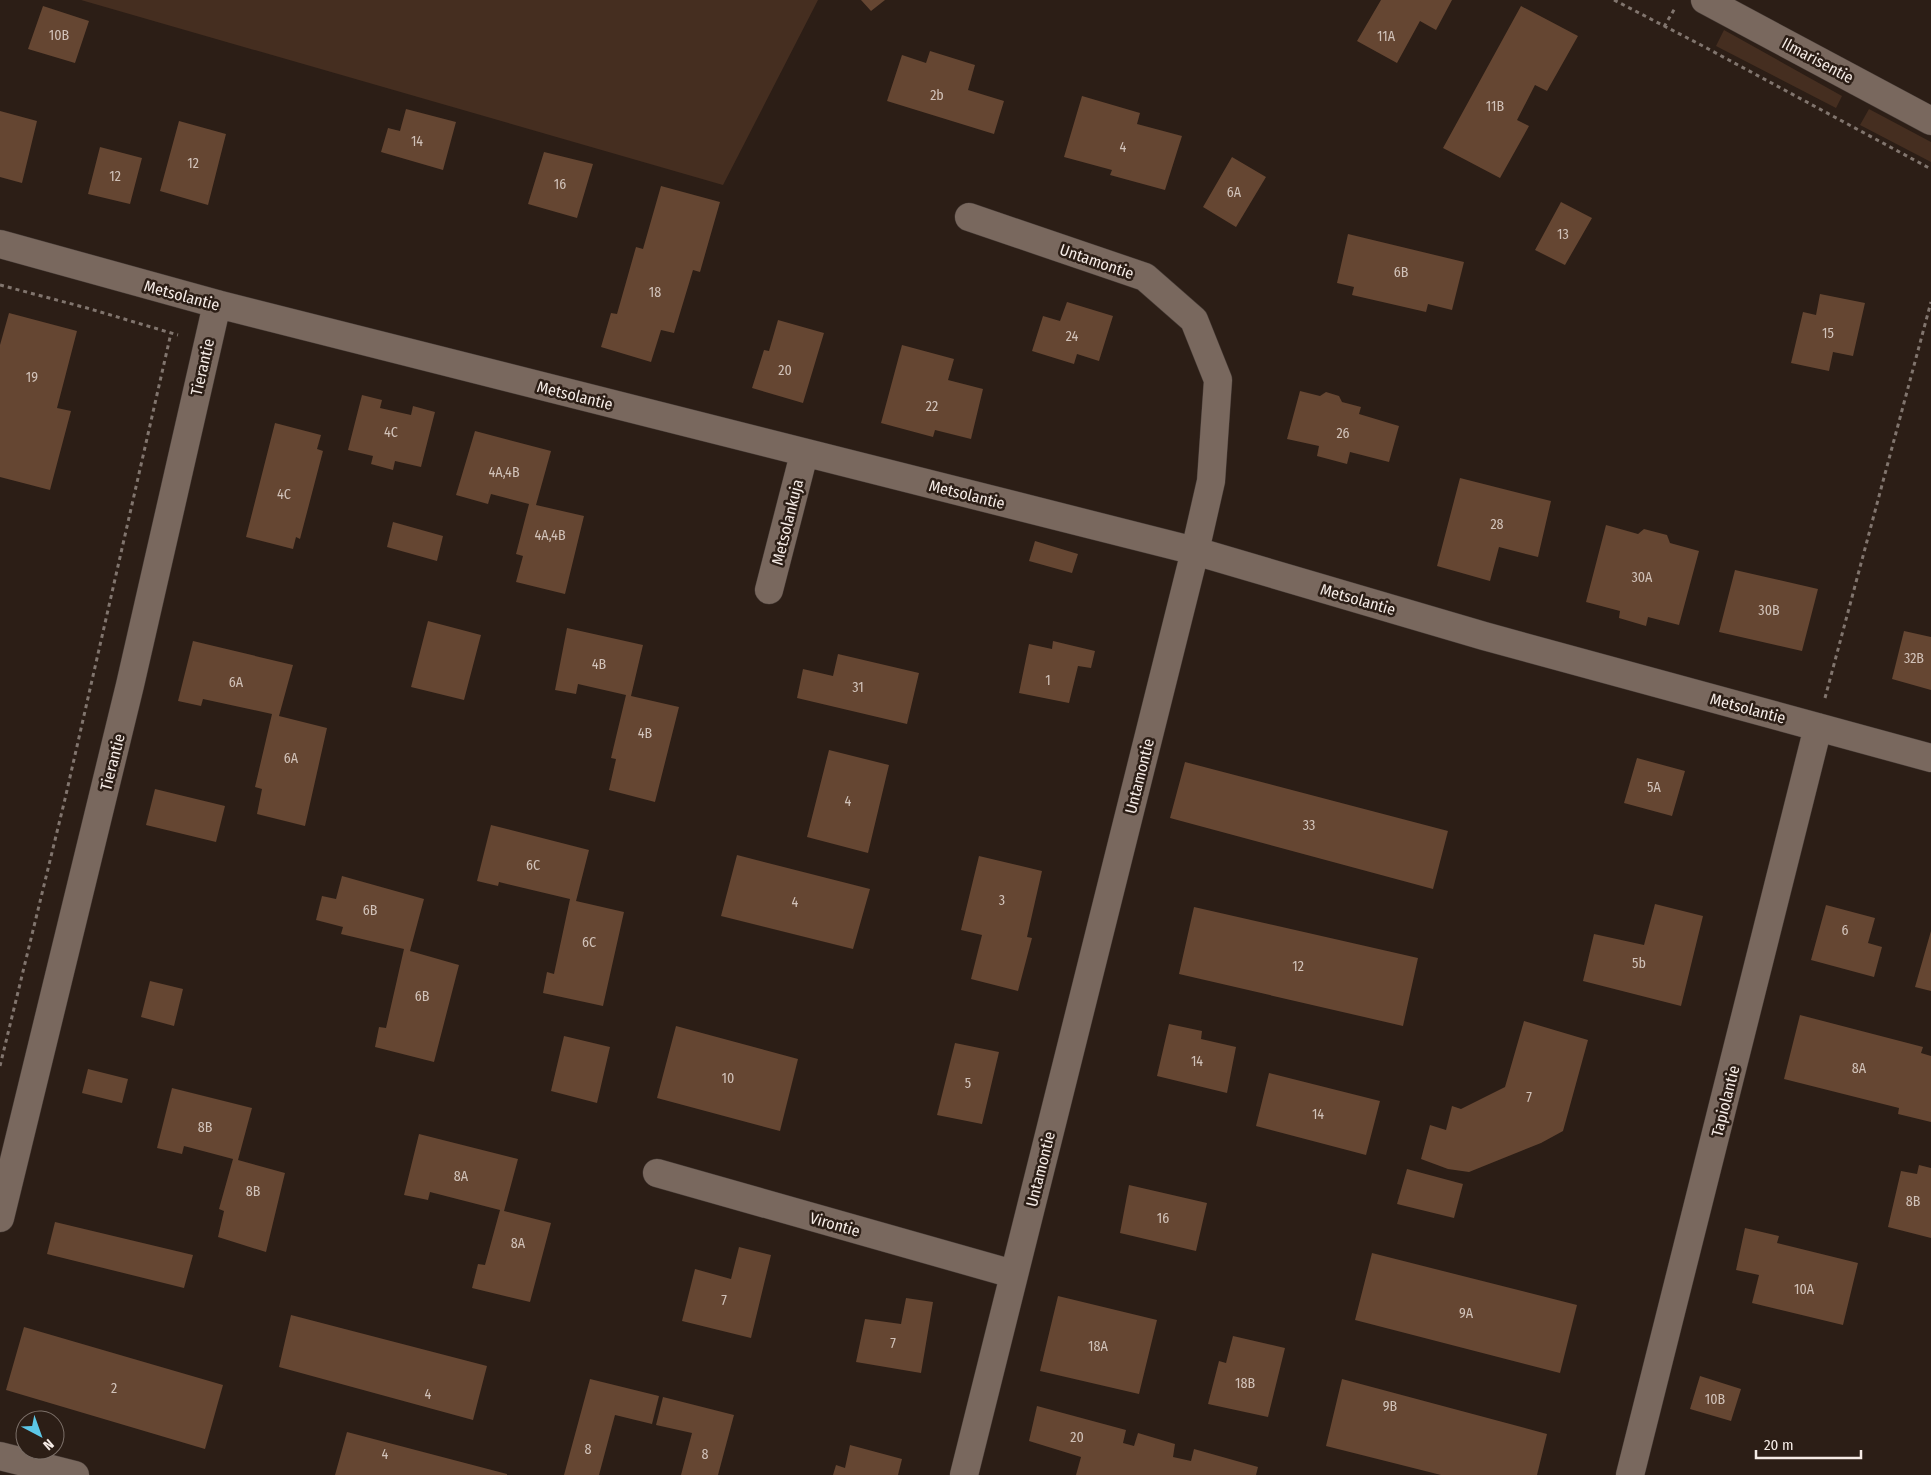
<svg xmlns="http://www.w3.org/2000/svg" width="1931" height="1475" font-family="'Fira Sans Condensed',sans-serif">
<rect width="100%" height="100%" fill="#2c1e16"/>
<path fill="#452e20" d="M81 0H818L723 185Z
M1724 30 1842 96 1836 108 1716 46Z
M1869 109 1931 142V162L1860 125Z"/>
<path fill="#654632" d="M861 0H885L871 11Z
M1381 0H1452L1436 30 1420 21 1397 63 1357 41Z
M43 6 89 21 75 63 28 49Z
M1521 6 1578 36 1547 91 1535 85 1517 120 1529 126 1500 178 1443 148Z
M930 51 975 65 968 90 1004 101 994 134 887 101 902 55 926 63Z
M1082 96 1140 113 1137 124 1182 136 1165 190 1110 175 1112 170 1064 157Z
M406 109 456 122 443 170 381 152 388 128 400 131Z
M0 111 37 121 22 183 0 177Z
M179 121 226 134 208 205 160 191Z
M100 147 142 158 130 204 88 194Z
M544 152 593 164 577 218 528 204Z
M1232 157 1266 177 1236 227 1203 207Z
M661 186 720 202 700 272 693 270 674 333 661 330 651 362 601 347 611 313 617 314 636 247 643 249Z
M1561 202 1592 218 1565 265 1535 250Z
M1348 234 1464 262 1452 310 1428 304 1426 312 1352 295 1354 287 1337 283Z
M1820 294 1865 303 1853 356 1833 352 1829 371 1791 363 1803 312 1816 315Z
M1067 302 1113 316 1099 361 1077 354 1074 364 1032 351 1043 316 1060 321Z
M9 313 77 331 57 408 71 411 50 490 0 477V345Z
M778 320 824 333 803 403 752 388 764 350 769 351Z
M902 345 954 359 948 380 983 389 971 439 935 430 933 437 881 423Z
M1300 391 1320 396 1326 392 1339 396 1342 402 1361 407 1359 414 1399 426 1389 462 1350 452 1347 464 1317 456 1319 446 1287 439Z
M362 395 382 400 380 408 411 415 413 406 435 412 421 467 395 461 393 470 371 464 373 456 348 450Z
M275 423 321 435 317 449 323 451 300 539 296 537 293 549 246 537Z
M475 431 551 451 536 505 584 516 565 594 516 582 523 556 516 554 529 504 491 494 488 504 456 495Z
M1460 478 1551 501 1538 557 1499 547 1490 581 1437 566Z
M393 522 443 536 437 561 387 547Z
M1606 525 1638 534 1644 529 1667 535 1670 543 1699 551 1679 625 1648 617 1646 626 1619 618 1620 611 1586 602Z
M1035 541 1078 554 1072 573 1029 561Z
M1735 570 1818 589 1802 651 1719 632Z
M428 621 481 635 464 700 411 687Z
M567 628 643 645 631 696 679 707 655 802 609 790 616 759 611 758 626 695 578 684 576 694 555 690Z
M1904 631 1931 637V690L1892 679Z
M193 641 293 665 279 716 327 728 305 826 257 814 262 789 255 787 272 714 203 699 201 706 178 701Z
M1053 641 1095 651 1091 668 1078 666 1069 703 1019 693 1029 644 1052 649Z
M838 654 919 673 907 724 797 698 803 669 833 676Z
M829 750 889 765 868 853 807 837Z
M1637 758 1685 771 1672 816 1624 803Z
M1185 762 1448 831 1433 889 1170 818Z
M155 789 225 806 216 842 146 825Z
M491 825 589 850 576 901 624 912 603 1006 543 993 547 972 554 974 570 899 499 882 498 886 477 881Z
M737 855 870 889 853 949 721 916Z
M979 856 1042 871 1027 937 1032 938 1018 991 971 979 982 935 961 930Z
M342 876 424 899 410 951 459 965 434 1062 375 1047 379 1027 386 1028 404 949 341 934 343 927 316 920 322 896 336 899Z
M1655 904 1703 916 1681 1006 1583 981 1594 934 1644 945Z
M1826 905 1875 918 1868 943 1882 947 1874 977 1811 960Z
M1194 907 1418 958 1403 1026 1179 974Z
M1931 931V991L1915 987Z
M150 981 183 989 174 1026 141 1017Z
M1800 1015 1923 1047 1921 1053 1931 1056V1122L1898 1114 1899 1108 1784 1079Z
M1524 1021 1588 1040 1563 1131 1541 1143 1469 1172 1448 1169 1421 1159 1430 1125 1446 1130 1452 1106 1461 1109 1505 1087Z
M1169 1024 1202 1031 1201 1039 1236 1047 1227 1093 1157 1076Z
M676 1026 798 1059 780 1131 657 1098Z
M564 1036 610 1047 597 1103 551 1091Z
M955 1043 999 1052 982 1124 937 1115Z
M88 1069 128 1079 122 1103 82 1093Z
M1269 1073 1380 1101 1366 1155 1256 1126Z
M172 1088 252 1108 238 1160 285 1173 266 1252 218 1237 224 1211 219 1209 233 1159 184 1146 182 1154 157 1148Z
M419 1134 518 1159 504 1211 551 1223 530 1302 472 1288 478 1264 485 1265 500 1210 430 1192 428 1200 404 1195Z
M1919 1165 1931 1168V1238L1888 1227 1901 1171 1917 1174Z
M1407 1169 1463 1184 1454 1218 1397 1204Z
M1129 1185 1207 1203 1196 1251 1120 1233Z
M55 1222 193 1255 184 1288 47 1254Z
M1745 1228 1779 1236 1777 1243 1858 1263 1843 1325 1752 1303 1759 1275 1736 1270Z
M739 1247 771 1255 751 1338 682 1321 695 1269 731 1279Z
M1372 1253 1577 1305 1560 1373 1355 1320Z
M1058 1296 1157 1320 1139 1394 1040 1371Z
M906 1298 933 1302 921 1373 856 1362 865 1319 901 1324Z
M291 1315 487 1366 473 1420 279 1367Z
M24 1327 223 1385 205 1449 6 1390Z
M1233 1336 1285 1348 1268 1417 1208 1404 1219 1361 1226 1363Z
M1700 1376 1741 1389 1731 1421 1690 1409Z
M590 1379 659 1396 652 1424 615 1415 599 1475H564Z
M1342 1379 1547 1434 1537 1475H1441L1326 1446Z
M663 1397 734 1415 718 1475H681L692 1433 656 1425Z
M1037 1406 1126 1430 1123 1443 1134 1446 1138 1433 1175 1444 1173 1457 1191 1461 1194 1449 1258 1467 1256 1475H1076L1081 1457 1029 1441Z
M347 1432 507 1474V1475H335Z
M850 1445 902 1459 898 1475H833L836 1465 845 1468Z"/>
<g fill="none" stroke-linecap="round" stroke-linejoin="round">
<g stroke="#453a35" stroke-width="29">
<path id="minor" d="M0 244 217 304 1195 551 1484 636 1931 758
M769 590 804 454
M657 1173 1013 1274
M0 1218 130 685 217 304
M0 1456 75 1475
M964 1475 1195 551 1211 481 1218 380 1194 320 1145 277 969 217
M1630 1475 1818 727"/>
</g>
<g stroke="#453a35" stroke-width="29">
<path id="tertiary" d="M1705 0 1931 121"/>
</g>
<path stroke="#81756e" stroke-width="3" stroke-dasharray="4 4" stroke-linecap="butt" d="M1614 0 1701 45 1931 169
M1664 27 1675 8
M0 285 87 308 178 335
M1825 698 1931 302
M0 1066 65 799 171 333"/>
<use href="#minor" stroke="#79685e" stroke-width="28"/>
<use href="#tertiary" stroke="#79685e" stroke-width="28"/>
</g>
<g text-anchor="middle" stroke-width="5" stroke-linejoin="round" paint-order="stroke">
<g font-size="14" fill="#d1c2b9">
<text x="59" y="40">10B</text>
<text x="1386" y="41">11A</text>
<text x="937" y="100">2b</text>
<text x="1495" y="111">11B</text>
<text x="417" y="146">14</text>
<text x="1123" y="152">4</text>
<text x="193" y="168">12</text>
<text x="115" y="181">12</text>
<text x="560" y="189">16</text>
<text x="1234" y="197">6A</text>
<text x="1563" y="239">13</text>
<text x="1401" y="277">6B</text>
<text x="655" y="297">18</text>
<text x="1828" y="338">15</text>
<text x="1072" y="341">24</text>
<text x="785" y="375">20</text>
<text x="32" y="382">19</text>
<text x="932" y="411">22</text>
<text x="391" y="437">4C</text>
<text x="1343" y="438">26</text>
<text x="504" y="477">4A,4B</text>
<text x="284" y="499">4C</text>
<text x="1497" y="529">28</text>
<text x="550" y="540">4A,4B</text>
<text x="1642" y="582">30A</text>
<text x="1769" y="615">30B</text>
<text x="1914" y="663">32B</text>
<text x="599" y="669">4B</text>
<text x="1048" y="685">1</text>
<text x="236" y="687">6A</text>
<text x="858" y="692">31</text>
<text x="645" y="738">4B</text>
<text x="291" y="763">6A</text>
<text x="1654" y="792">5A</text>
<text x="848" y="806">4</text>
<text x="1309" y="830">33</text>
<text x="533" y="870">6C</text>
<text x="1002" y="905">3</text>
<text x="795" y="907">4</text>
<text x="370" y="915">6B</text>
<text x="1845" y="935">6</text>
<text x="589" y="947">6C</text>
<text x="1639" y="968">5b</text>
<text x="1298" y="971">12</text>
<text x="422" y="1001">6B</text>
<text x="1197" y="1066">14</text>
<text x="1859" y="1073">8A</text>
<text x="728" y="1083">10</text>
<text x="968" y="1088">5</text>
<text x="1529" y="1102">7</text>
<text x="1318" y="1119">14</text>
<text x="205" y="1132">8B</text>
<text x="461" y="1181">8A</text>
<text x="253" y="1196">8B</text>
<text x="1913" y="1206">8B</text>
<text x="1163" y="1223">16</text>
<text x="518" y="1248">8A</text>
<text x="1804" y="1294">10A</text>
<text x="724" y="1305">7</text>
<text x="1466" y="1318">9A</text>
<text x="893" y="1348">7</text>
<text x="1098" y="1351">18A</text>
<text x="1245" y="1388">18B</text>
<text x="114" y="1393">2</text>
<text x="428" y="1399">4</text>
<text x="1715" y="1404">10B</text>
<text x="1390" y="1411">9B</text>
<text x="1077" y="1442">20</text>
<text x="588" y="1454">8</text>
<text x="385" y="1459">4</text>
<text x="705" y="1459">8</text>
</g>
<g font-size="16" fill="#f5ebe6" stroke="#2c1e16">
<text transform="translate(1818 60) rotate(28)" y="6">Ilmarisentie</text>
<text transform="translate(1097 261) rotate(19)" y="6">Untamontie</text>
<text transform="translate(182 295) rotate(15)" y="6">Metsolantie</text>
<text transform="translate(202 367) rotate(-77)" y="6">Tierantie</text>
<text transform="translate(575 395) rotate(14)" y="6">Metsolantie</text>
<text transform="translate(967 494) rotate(14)" y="6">Metsolantie</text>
<text transform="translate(787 522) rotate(-76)" y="6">Metsolankuja</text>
<text transform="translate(1358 599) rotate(16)" y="6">Metsolantie</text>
<text transform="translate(1748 708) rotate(15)" y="6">Metsolantie</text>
<text transform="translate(112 762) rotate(-76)" y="6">Tierantie</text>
<text transform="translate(1139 776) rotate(-76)" y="6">Untamontie</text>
<text transform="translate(1725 1101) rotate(-76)" y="6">Tapiolantie</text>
<text transform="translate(1040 1169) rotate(-76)" y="6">Untamontie</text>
<text transform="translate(835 1224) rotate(16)" y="6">Virontie</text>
</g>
</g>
<g transform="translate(40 1435) rotate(139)"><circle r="24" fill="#2c1e16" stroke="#7c7069"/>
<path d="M0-4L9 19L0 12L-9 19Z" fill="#5cc7e7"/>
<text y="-8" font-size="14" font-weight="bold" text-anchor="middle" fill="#f5ebe6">N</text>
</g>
<path d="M1756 1450v8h105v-8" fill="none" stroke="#f5ebe6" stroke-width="2.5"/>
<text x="1764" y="1450" font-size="15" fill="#f5ebe6" stroke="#2c1e16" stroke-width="4" paint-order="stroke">20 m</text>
</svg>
